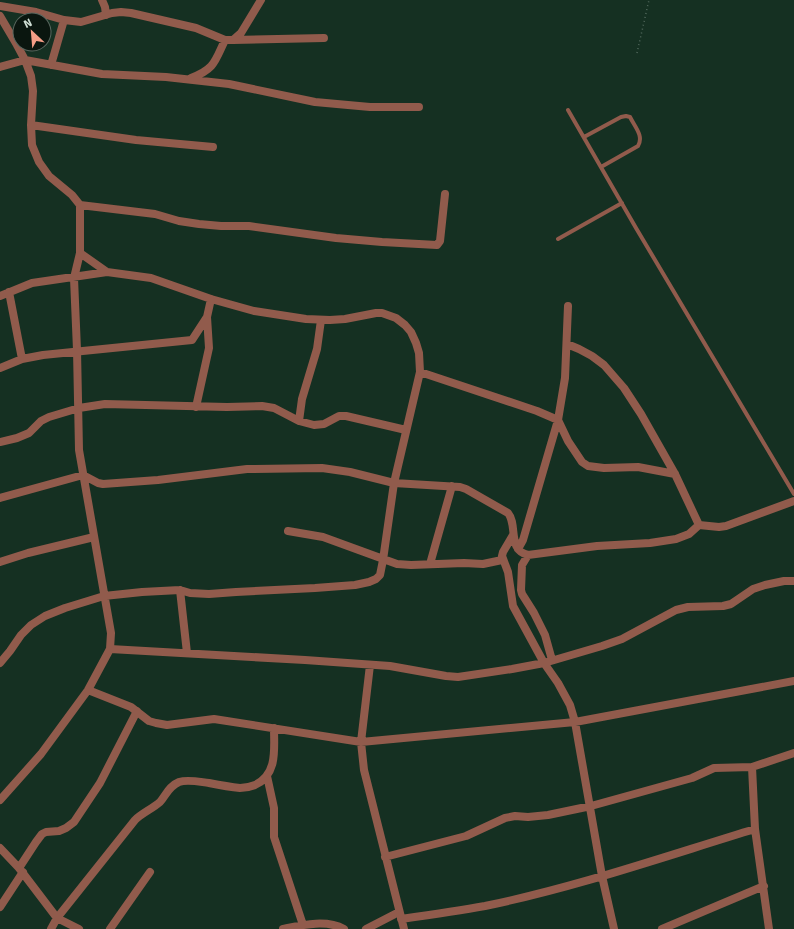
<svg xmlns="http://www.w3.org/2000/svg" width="794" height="929" font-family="Signika,sans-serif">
<rect width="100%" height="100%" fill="#153022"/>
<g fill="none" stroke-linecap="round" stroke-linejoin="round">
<path stroke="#536a5e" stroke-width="1.5" stroke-dasharray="1 3" stroke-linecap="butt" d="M637 53 649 0"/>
<path stroke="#915b4c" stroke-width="4" d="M568 110 636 228 794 494
M584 137 621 117 626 116 630 117C635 127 644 136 638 146L601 167
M558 239 622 203"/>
<path stroke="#915b4c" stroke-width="8" d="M102 0 105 7 106 15
M0 6 36 12 64 20 81 22 112 13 121 12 131 13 196 28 225 40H233L241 33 261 0
M0 16 17 45 25 60 31 76 33 91 31 125 32 145 39 162 49 176 72 195 80 205V253L74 278 77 350 79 450 111 633 110 649 88 690 41 754 0 800
M233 40 324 38
M51 65 64 20
M0 67 25 60 102 74 166 77 229 84 315 102 370 107H419
M191 78C215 69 215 61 225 40
M31 125 136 140 213 147
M80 205 155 214 179 221 199 224 221 226H249L336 238 382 242 437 245 440 241 445 194
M80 253 107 272
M9 292 22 359
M0 296 32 283 107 272 151 278 211 299 254 311 306 319 330 320 345 319 376 313H382L396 318 405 325 411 332 416 343 419 353 420 372 394 483 383 560 380 575 376 579 369 582 355 585 315 588 236 592 209 594 190 593 180 590 142 592 104 596 65 608 45 616 31 625 21 635 10 651 0 663
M207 317 211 299
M567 344 579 349 592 356 604 365 624 388 641 414 675 474 699 525
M0 368 22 359 43 355 192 340 207 317 209 348 196 407
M420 372 537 411 558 420 568 441 582 462 588 466 604 468 638 467 675 474
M299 421 302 399 317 349 321 320
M0 442 17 438 29 433 41 421 49 417 79 408 105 404 227 407 262 406 274 408 299 421 314 425 324 424 339 416H346L406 430
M0 498 83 475 98 483 103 484 158 480 247 469 322 468 350 472 394 483 460 487 466 489 508 513C518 525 507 550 528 555L597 546 650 543 676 539 689 534 699 525 719 527 726 526 794 501
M288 531 323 537 397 564 411 565 464 563 483 564 502 560
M513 535 503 552 502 556 508 572 513 606 544 663 558 683 570 705 575 722 602 876 614 929
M518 549 523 540 558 420 565 378 568 306
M528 555 522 565 521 590 522 594 534 613 545 635 552 660
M0 562 28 553 94 537
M430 564 452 486
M180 590 187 653
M110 649 305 660 390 666 446 676 458 677 512 669 544 663 602 646 622 639 676 610 688 607 723 606 731 604 753 589 765 585 784 581H794
M370 665 361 742 364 770 404 929
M88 690 131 707 149 721 156 723 167 725 214 719 361 742 575 722 794 681
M752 767 755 829 769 929
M267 776 274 808V837L303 925
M0 848 19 868 57 918 79 929
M385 857 466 836 505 818 515 816 528 817 548 815 591 806 692 778 714 768 752 767 794 753
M19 868 36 842 42 834 46 832 59 831 66 828 74 822 100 783 137 711
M0 907 23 872
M401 919C429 915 457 911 485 906 577 887 666 856 755 829
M51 929 57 918 135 820C142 813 152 809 160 802 166 795 169 786 179 782 188 779 200 782 209 783 219 785 230 787 240 788 245 788 250 787 255 785 278 774 274 749 274 728
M110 929 150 872
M283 929C302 925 326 919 344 929
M366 929 399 912
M662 929 764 886"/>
</g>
<g transform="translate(32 32) rotate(334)"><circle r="19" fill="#0a160f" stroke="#59675f"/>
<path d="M0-3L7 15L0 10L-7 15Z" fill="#f49e87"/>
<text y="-6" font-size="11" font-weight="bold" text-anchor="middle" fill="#d0e0d6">N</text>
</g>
</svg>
